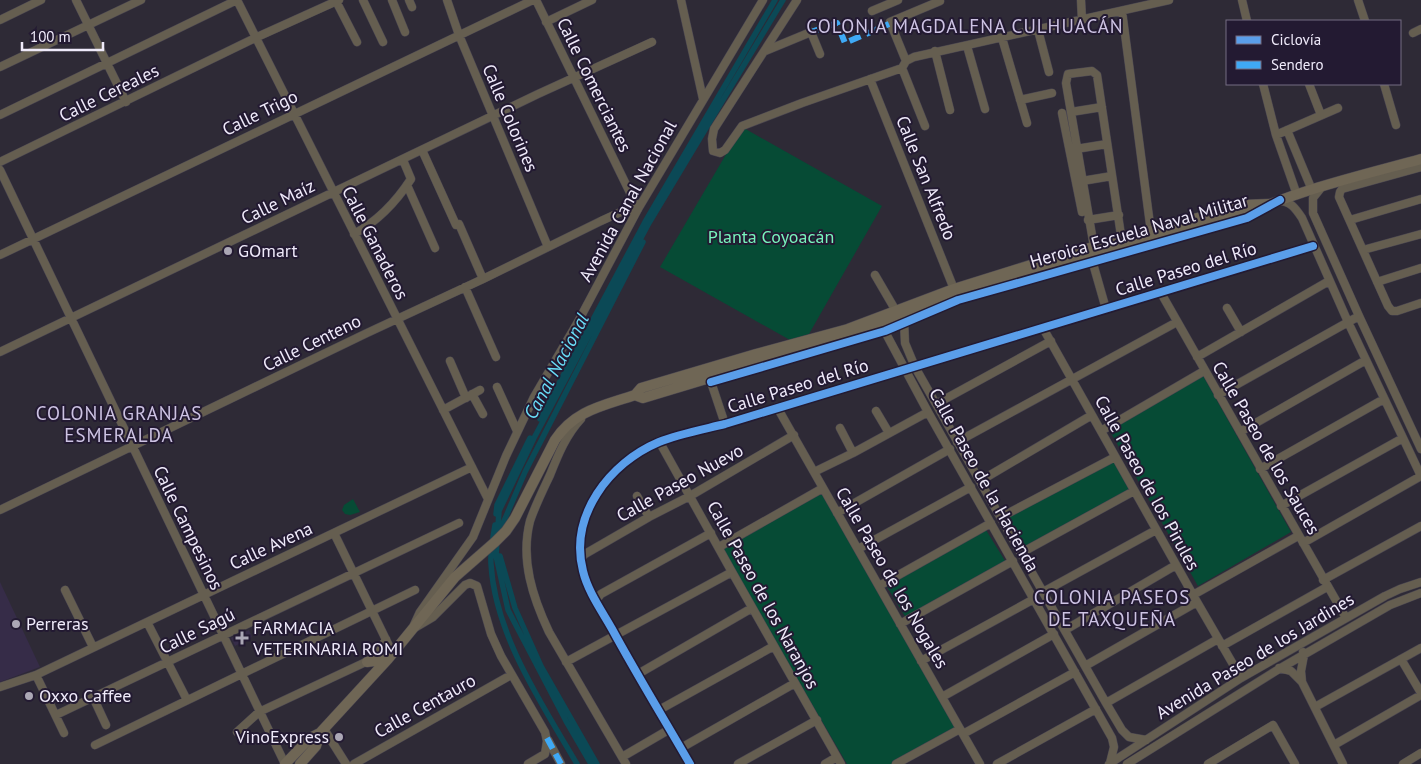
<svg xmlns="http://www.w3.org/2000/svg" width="1421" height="764" font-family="'PT Sans',sans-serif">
<rect width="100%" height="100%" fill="#2e2a36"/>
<path fill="#362c48" d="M0 582 40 667 0 682Z
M249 630 252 637 235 646 231 638Z"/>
<path fill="#064b35" d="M742 127 882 206 809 334 790 340 660 267Z
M1201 372 1291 532 1198 586 1107 426Z
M1111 455 1131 489 1024 549 1006 517Z
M825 484 963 726 895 764H847L718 544Z
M353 499 360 512 350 515 345 514 342 510 344 505Z
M986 530 1007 564 906 618 886 585Z"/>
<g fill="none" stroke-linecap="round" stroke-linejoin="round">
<path stroke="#0b4956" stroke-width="5.5" d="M540 419 645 222 775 0
M496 514 497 505 530 438
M495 525C493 538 490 551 491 564 495 635 542 704 577 764
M501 532V528L525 472 643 242
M500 556 515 608 541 666 597 764
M591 764 566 721 508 610 496 556 499 511 534 438 649 223 783 0"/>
<g stroke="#4a4651" stroke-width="9">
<path id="minor" d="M76 0 126 102
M237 0 488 499
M363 0 383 42
M392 0 405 32
M409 0 412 7
M447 0 459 35 548 247
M536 0 638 209
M681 0 703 99
M797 0 714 129 712 139 713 151 720 153 725 150 742 126 802 103 902 68 906 61 914 57 1169 0
M1081 0 1082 20
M1242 0 1247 21
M1358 0 1365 21
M336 1 357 42
M872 11 898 0
M1122 11 1151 232
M0 20 41 0
M546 22 592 0
M1038 30 1049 72
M1413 33 1421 29
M1002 38 1027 123
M967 46 985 109
M765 51 811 32 820 54
M935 51 950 110
M906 61 890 22 940 1
M0 67 141 0
M902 68 925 126
M870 79 954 289
M1263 84 1276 135 1297 195
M1309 84 1321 115
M1384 84 1396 125
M1020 100 1052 93
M1071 112 1102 107
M1062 113 1082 212
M0 115 237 0
M1287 130 1312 190
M1276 135 1338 108
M1076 149 1107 144
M422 150 456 225 459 224 483 279
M0 162 255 38 339 0
M1421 167 1342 189 1340 192 1339 197 1388 306 1392 311H1397L1421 303
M0 170 285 764
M1082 181 1112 176
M407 185 435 248
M1321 188 1313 198V213L1359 316 1421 449
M1278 201C1290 200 1296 209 1302 218L1348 322 1421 476
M1088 220 1119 215
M1350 220 1421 199
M354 234C378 221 396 202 411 179L403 160
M1094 247 1066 83 1068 74 1092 71 1097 75 1122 242
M1363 250 1421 234
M1090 253 1106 309
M0 255 533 0
M875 275 896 311
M1377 282 1421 268
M465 287 496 357
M1161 293 1346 618
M1227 308 1241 332
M904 321 905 343 915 367 1106 703 1122 730 1129 737 1146 740
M883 328 928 412 1112 738 1114 747 1110 763
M1043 328 1197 602 1241 678
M0 352 538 94 652 42
M799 356 885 331 958 300 986 291
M1197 357 1329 281
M450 361 466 398
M710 379 725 424
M497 387 517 431
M472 394 483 414
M1218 395 1359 316
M936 404 1051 341
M777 407 980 764
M443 410 480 390
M876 411 889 433
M581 419C566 435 558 455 550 475 543 490 535 506 530 521 520 560 533 598 549 632L626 764
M840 428 853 453
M1101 431 1204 371
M1240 432 1366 360
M659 441 732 572 841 764
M957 442 1177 322
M1260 469 1384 399
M814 472 853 453 928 412
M980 481 1092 415
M637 496 649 517
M1281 506 1403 438
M0 510 367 333 483 279 601 221 625 210 638 209
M837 513 950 449
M1001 517 1115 457
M334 533 393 654
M1303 543 1421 476
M719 547 823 488
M858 549 971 487
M1021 553 1134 491
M581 558 585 554 649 517 690 496 794 435
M1323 580 1421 526
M879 586 991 523
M65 590 93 647
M1043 592 1156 530
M1193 595 1298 536
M596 600 601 594 711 533
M147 622 187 700
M900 624 1013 561
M414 625 420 612 473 537 506 456 534 397 579 320 638 209 763 0
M416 627 433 617 465 585 470 583 477 586 491 634 501 656 545 732 547 741 545 754 528 764
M1065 630 1176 565
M1222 646 1327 587
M1401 659 1421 693
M921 661 1034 599
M566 662 732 572
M1085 666 1197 602
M1279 668 1291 671 1302 682 1343 764
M638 674 752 608
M36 675 64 733
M1302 682 1301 671 1304 655 1303 652
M0 687 36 675 472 467
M93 697 106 725
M942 697 1054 634
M1106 703 1218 639
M1315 707 1421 648
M659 710 774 646
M56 715 459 523
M324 729 346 764
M237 732 259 712 370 660 379 652 386 639
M963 734 1075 672
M548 740 561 764
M95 745 415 590
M1334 745 1421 695
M681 748 795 683
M622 757 670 729
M354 764 511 675
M690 764C664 719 637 675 612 629 602 611 588 592 583 571 569 516 609 463 659 442 678 434 705 429 725 424L1313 246
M738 764 817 720
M825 764 837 757
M896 764 960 729
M997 764 1096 709
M1109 764 1241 678 1385 596 1400 589 1421 582
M1127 764 1279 669 1390 605 1421 593
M1208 764 1273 725 1295 764
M1403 764 1421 753"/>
</g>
<g stroke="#4a4651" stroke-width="11">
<path id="major" d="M635 395 643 398 882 326 955 295 1246 214C1302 189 1363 175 1421 159
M367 662 388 659
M285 764 310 738 320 733 388 659 455 577 495 542 506 531 515 518 555 440C575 410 603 406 635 395L641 388 756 354 848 329 954 289 1050 259 1244 205 1269 204
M300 764 316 746 320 733"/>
</g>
<use href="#minor" stroke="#655e50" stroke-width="8"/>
<use href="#major" stroke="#6f6655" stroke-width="10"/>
<path stroke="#3fa9f5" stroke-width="6" stroke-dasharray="12 6" stroke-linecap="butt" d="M811 32 837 23 845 43 889 24
M547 738 561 764"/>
<g stroke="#231a32" stroke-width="11">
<path id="cycleway" d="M711 382 885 331 958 300 1247 218 1280 200
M690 764C664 719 637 675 612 629 602 611 588 592 583 571 569 516 609 463 659 442 678 434 705 429 725 424L1313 246"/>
</g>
<use href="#cycleway" stroke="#5a9eea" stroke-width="8"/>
</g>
<g fill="#aba7b5" stroke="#231a32" stroke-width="2">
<circle cx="228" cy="251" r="5"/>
<circle cx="16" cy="624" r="5"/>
<path d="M239.5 630.5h5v5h5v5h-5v5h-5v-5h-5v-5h5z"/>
<circle cx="29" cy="696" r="5"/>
<circle cx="339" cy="737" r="5"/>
</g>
<g text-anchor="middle" stroke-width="4" stroke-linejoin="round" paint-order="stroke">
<g font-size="18" fill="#efeafa" stroke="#231a32">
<text transform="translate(594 85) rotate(64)" y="6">Calle Comerciantes</text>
<text transform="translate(109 93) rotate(-26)" y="6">Calle Cereales</text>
<text transform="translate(260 113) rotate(-26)" y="6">Calle Trigo</text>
<text transform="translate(510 118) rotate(67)" y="6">Calle Colorines</text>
<text transform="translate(926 178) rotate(68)" y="6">Calle San Alfredo</text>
<text transform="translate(628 201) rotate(-61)" y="6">Avenida Canal Nacional</text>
<text transform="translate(278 202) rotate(-26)" y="6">Calle Maíz</text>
<text transform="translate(1139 231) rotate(-16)" y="6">Heroica Escuela Naval Militar</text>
<text transform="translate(375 243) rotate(63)" y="6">Calle Ganaderos</text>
<text transform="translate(1186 269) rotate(-17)" y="6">Calle Paseo del Río</text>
<text transform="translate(312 343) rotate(-26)" y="6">Calle Centeno</text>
<text transform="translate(798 386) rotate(-17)" y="6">Calle Paseo del Río</text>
<text transform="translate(1266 448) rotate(60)" y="6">Calle Paseo de los Sauces</text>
<text transform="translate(984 480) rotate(61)" y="6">Calle Paseo de la Hacienda</text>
<text transform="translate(680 483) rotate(-29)" y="6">Calle Paseo Nuevo</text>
<text transform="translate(1147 483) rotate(61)" y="6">Calle Paseo de los Pirules</text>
<text transform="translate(188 528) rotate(64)" y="6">Calle Campesinos</text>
<text transform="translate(271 546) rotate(-25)" y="6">Calle Avena</text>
<text transform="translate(892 578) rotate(60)" y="6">Calle Paseo de los Nogales</text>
<text transform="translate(763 595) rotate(61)" y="6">Calle Paseo de los Naranjos</text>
<text transform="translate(197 631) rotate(-26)" y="6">Calle Sagú</text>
<text transform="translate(1255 656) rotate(-31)" y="6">Avenida Paseo de los Jardines</text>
<text transform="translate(425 706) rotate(-29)" y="6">Calle Centauro</text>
</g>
<g font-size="18" fill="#78f5bd" stroke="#231a32">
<text x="771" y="243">Planta Coyoacán</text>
</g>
<g font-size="18" fill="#efeafa" stroke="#231a32" text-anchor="start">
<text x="238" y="257">GOmart</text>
<text x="26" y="630">Perreras</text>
<text x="253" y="634">FARMACIA<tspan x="253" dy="21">VETERINARIA ROMI</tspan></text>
<text x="39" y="702">Oxxo Caffee</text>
<text x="329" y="743" text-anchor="end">VinoExpress</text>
</g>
<g font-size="19" letter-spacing="1" fill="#cdc3e3" stroke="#231a32">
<text x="965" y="33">COLONIA MAGDALENA CULHUACÁN</text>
<text x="119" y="420">COLONIA GRANJAS<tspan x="119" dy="22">ESMERALDA</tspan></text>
<text x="1112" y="604">COLONIA PASEOS<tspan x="1112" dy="22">DE TAXQUEÑA</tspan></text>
</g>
<g font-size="19" font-style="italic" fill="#69def8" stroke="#231a32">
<text transform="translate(556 366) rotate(-62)" y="7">Canal Nacional</text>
</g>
</g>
<rect x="1226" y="20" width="175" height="65" fill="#231a32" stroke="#756d82"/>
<rect x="1236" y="36" width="25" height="8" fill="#5a9eea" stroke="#756d82"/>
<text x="1271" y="45" font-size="15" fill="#efeafa">Ciclovía</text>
<rect x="1236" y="61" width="25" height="8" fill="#3fa9f5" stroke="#756d82"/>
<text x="1271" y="70" font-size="15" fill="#efeafa">Sendero</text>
<path d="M22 42v8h81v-8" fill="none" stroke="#efeafa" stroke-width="2.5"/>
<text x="30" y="42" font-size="15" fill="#efeafa" stroke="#231a32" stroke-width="4" paint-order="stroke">100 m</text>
</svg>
